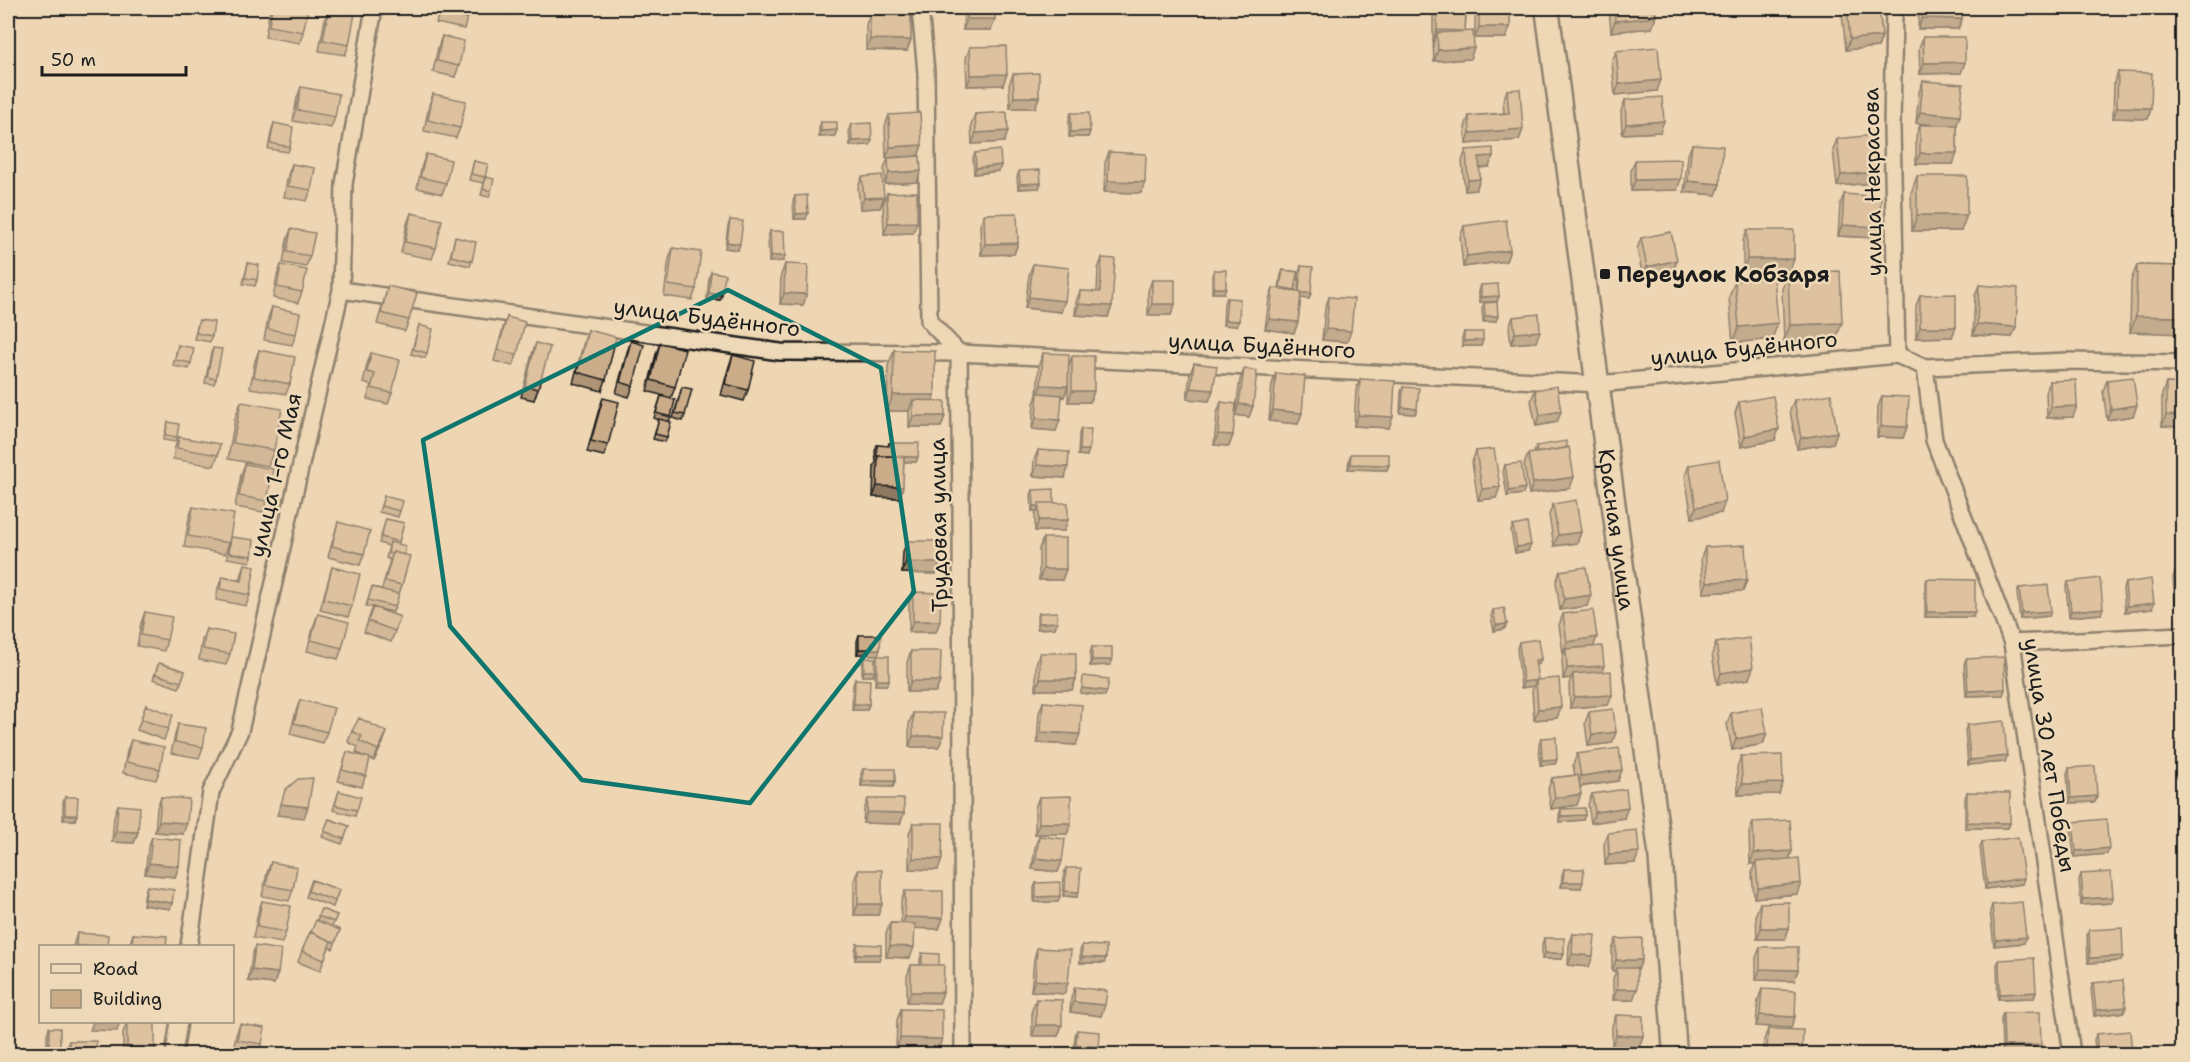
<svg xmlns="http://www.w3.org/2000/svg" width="2190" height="1062" font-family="'Shantell Sans',sans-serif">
<rect width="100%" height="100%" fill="#eed6b3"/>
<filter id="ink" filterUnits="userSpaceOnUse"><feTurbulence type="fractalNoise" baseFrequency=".0167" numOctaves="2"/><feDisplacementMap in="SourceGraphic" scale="12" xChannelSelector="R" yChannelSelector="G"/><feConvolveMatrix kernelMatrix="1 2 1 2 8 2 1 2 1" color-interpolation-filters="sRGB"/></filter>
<g filter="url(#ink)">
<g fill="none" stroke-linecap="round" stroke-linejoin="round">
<g stroke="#1c1c1c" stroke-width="20">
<path id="street" d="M920 8 926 72 929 321 959 353 961 501 963 1054
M1894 8 1892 128 1897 355
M341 290 780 352 959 353 1599 384 1897 355 1925 367 2067 361 2182 363
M1925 367 1934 440 2012 643 2072 1054
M2012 643 2182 635
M189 946 211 792 240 731 341 290 344 184 374 8
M174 1054 179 1022"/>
</g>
<g stroke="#1c1c1c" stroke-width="27">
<g id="secondary">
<path id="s1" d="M1547 8 1660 851 1675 1054"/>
</g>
</g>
<use href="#street" stroke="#edd9b7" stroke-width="15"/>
<use href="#secondary" stroke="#edd9b7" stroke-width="22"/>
</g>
<path fill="#af9476" stroke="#1c1c1c" stroke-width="1.5" d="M271 8H298L303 32 300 43 265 37 269 14Z
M329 8 349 45 345 55 319 51 325 19Z
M440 8H470L464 29 436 23Z
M488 8H514L511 15 487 10Z
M964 8H995L991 30H963Z
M1437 8H1510V27L1506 38H1475V18L1476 15 1466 16 1465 31 1470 59 1434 61 1433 44 1434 41H1433V17Z
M1609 8H1655L1656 17 1652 28 1611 32Z
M1845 8H1879L1882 36 1878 47 1846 50 1842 14Z
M1919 8H1962V19L1958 29H1918Z
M870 14 907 51 866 50V25Z
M442 36 459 66 455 77 433 72 438 47Z
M1923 37 1965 62 1961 73 1920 74 1919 48Z
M970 47 1003 85 967 86 966 58Z
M1616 51 1657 91 1615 95 1612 62Z
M2118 72 2151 108 2148 119 2113 118 2114 83Z
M1013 74 1039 97 1035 108H1010L1009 85Z
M1923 81 1957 125V153L1953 164H1916V136L1920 125H1938L1916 123 1919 92Z
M301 87 335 117 331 128 293 121 297 98Z
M1507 90 1523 129 1519 140 1466 144 1465 127 1469 116 1504 113 1503 101Z
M433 94 460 128 456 138 424 131 429 105Z
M1625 100 1660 132 1622 134 1621 111Z
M1071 113 1090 131 1088 137H1069V119Z
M975 114 1008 131 1004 142 972 144 971 125Z
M889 115 922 145 918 156 886 158 885 126Z
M821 122 835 136 819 137V128Z
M274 123 290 147 288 152 268 149 272 129Z
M851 124 872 140 870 145 850 146 849 129Z
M1837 139 1877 172 1873 183 1837 186 1833 150Z
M1692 144 1720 184 1716 195 1684 192 1688 155Z
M1466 150 1489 167 1479 168 1480 179 1476 190 1465 191 1462 161Z
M1109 152 1141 193 1104 192 1105 163Z
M975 153 1001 165 999 171 974 174 973 158Z
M426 154 446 183 442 194 417 188 422 165Z
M888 158 917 182 885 184 884 169Z
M1635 160 1677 190 1631 191V171Z
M474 161 485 177 483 183 469 180Z
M292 164 311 190 307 201 284 197 288 175Z
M1019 171 1039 188 1018 189 1017 177Z
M1917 176 1961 231H1912L1911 193Z
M486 177 491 191 489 197 481 195Z
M862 177 884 197 880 208 860 209 858 187Z
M887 193 913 233 884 234 883 204Z
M1844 194 1875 238 1838 236 1840 205Z
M795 196 806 219H794L793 201Z
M411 213 436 248 432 259 401 253 407 224Z
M984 214 1018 243 1014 254 981 255 980 225Z
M730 220 738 250 725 248 728 226Z
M1464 226 1510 250 1506 261 1463 267 1460 237Z
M291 229 310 256 306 267 283 263 287 240Z
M1747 230 1794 259 1790 270H1743V241Z
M770 231 785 256 783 261 769 262 768 237Z
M455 237 472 261 470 266 449 261Z
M1641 238 1677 260 1673 271 1643 277 1637 249Z
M673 248 696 289 692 300 664 296 669 259Z
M1102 258 1112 306 1108 317 1075 315 1076 302 1080 291 1097 292 1098 269Z
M248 263 257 280 255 286 243 284Z
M785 264 807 294 803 305 780 304 781 275Z
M1033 264 1061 312 1025 308 1029 275Z
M281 265 302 292 298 303 273 298 277 276Z
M2137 265 2182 266 2130 332 2131 281Z
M1301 266 1311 293 1309 299 1301 298 1298 322 1294 333 1265 329 1269 299 1273 288 1279 289 1281 275 1283 270 1298 272 1295 291H1298L1299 272Z
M1214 270 1224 293H1212V275Z
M711 272 720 300 707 299 709 278Z
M1788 273 1836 339 1784 341 1782 289Z
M1152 280 1175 304 1171 315H1148V291Z
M1735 281 1772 339 1733 343 1729 297Z
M1481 285 1499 296 1497 302H1479V290Z
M1979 285 2016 327 2012 337 1973 335 1975 296Z
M388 286 409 320 405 331 377 324Z
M1920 295 1956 327 1952 337 1916 338V306Z
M1329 297 1347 342 1322 340 1325 308Z
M1227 298 1237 326 1223 325 1224 303Z
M1484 303 1496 321 1483 322 1482 308Z
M272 307 296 334 292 345 264 340 268 318Z
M507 317 517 355 513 366 494 361 503 328Z
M1513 317 1536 342 1511 344 1509 327Z
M199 320 212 336 210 342 194 339Z
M419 325 427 353 425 358 411 354Z
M588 330 606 380 602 391 573 383 584 341Z
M1464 332 1483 340 1481 346H1462V338Z
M631 341 633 386 629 397 616 393 627 352Z
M536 343 538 389 534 400 521 397 532 354Z
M660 343 675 387 671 398 647 391 656 354Z
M178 345 191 363 189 369 173 366Z
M213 348 216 379 214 384 205 383 211 353Z
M259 350 290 384 286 394 250 388 255 361Z
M894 350 935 395 933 401 945 416 941 427H909V411H887L888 366Z
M371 353 392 393 388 404 367 399 371 385 363 383 367 364Z
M1043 353 1069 366 1072 356 1094 391 1090 402H1068V376V386L1064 397H1062L1056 431 1032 429 1034 404 1037 395 1039 364Z
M733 355 748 390 744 401 721 395 729 366Z
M1194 363 1213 390 1209 401 1187 399 1190 374Z
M1244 369 1253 406 1249 417 1235 415 1240 380Z
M1276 373 1302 413 1298 424 1269 421 1272 384Z
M1360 379 1389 428 1354 426 1356 390Z
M2107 380 2137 405 2133 416 2107 420 2103 391Z
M2050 381 2073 417 2047 418 2046 392Z
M2166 383 2182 384V427L2162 426V394Z
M682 387 685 415 683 421 673 418Z
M1403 387 1417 409 1415 414 1400 413 1401 392Z
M1535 390 1561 411 1557 422 1536 426 1531 401Z
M661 396 671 417 669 421 667 437 665 442 653 439 659 420 654 418Z
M1882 396 1907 427 1903 438 1877 437 1878 407Z
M603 398 608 445 604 456 587 452 599 409Z
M1794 400 1837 432 1833 443 1797 449 1790 411Z
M241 402 274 450 268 466 228 459 235 418Z
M1221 402 1233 435 1229 446 1214 445 1217 413Z
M1739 402 1775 440 1741 447 1735 413Z
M168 422 177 437 175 442 163 440Z
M1081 429 1087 456 1078 455 1079 434Z
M179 437 218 455 214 466 173 459 175 447Z
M889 443 918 457 916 462H904L900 498 873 497 874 467 876 462 875 451 877 445 888 446Z
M1536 446 1567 448 1570 488 1529 494 1524 465 1528 454 1534 453Z
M1038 450 1065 478 1033 476 1034 460Z
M1476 451 1496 498 1478 500 1472 462Z
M1351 454 1387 470 1348 469 1349 459Z
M245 464 267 501 263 512 235 507 241 475Z
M1505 465 1523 494 1507 496 1503 471Z
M1689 465 1721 513 1692 518 1685 476Z
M1033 490 1054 503 1064 531H1035V514L1037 511H1032L1031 495Z
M384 496 400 511 398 517 379 512Z
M1553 504 1581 532 1577 543 1554 546 1549 515Z
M193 507 229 543 225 554 184 547 189 518Z
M386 519 404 523 398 545 404 555 402 585 393 612 366 606 372 587 382 589 390 560 386 558 389 546 379 543Z
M338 522 364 554 360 565 328 557Z
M1513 526 1528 551 1515 553 1511 531Z
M231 537 252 556 250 562 227 558 229 542Z
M1043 538 1066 569 1062 580H1039V549Z
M907 541 940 563 936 574 902 573 903 552Z
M1705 547 1747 580 1743 591 1703 593 1701 558Z
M245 564 250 595 246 606 216 600 218 588 222 577 240 580Z
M332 567 352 606 348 617 320 610Z
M1560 571 1587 606 1560 610 1556 582Z
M2175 572 2182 602 2175 603 2173 577Z
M1927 579 1973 617H1925V585Z
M2068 582 2101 614 2069 617 2066 587Z
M2125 583 2152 609 2125 612 2123 588Z
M2019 588 2051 611 2049 616 2020 619 2017 593Z
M913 592 940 621 936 632H909V603Z
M373 607 400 617 391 642 364 632Z
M1493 610 1507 624 1504 629 1494 631 1491 616Z
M145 612 167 640 164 651 137 646 141 623Z
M1039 613 1057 622 1055 628 1037 629V619Z
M318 614 342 648 338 659 307 651 314 625Z
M1563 614 1594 647 1601 672 1612 695 1608 705 1570 708 1569 684 1571 678 1563 679 1562 659 1564 653H1563L1559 625Z
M206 629 230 654 226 665 199 660 202 640Z
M859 635 880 649 878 655 857 654V641Z
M1519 642 1541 659 1539 664 1535 665 1537 680 1561 707 1557 718 1534 720 1532 691 1534 686 1521 688 1517 648Z
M1716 643 1749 679 1717 684 1712 654Z
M1092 647 1110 665 1090 666V653Z
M911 651 940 681 936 692H907V662Z
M1040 653 1076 679 1072 690H1036V664Z
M877 656 889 680 887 685H875V671L873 676H862V664L864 658 875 661Z
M1966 659 2005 689 2003 695 1966 696 1964 664Z
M159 663 185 671 179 688 153 679Z
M855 679 869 704 867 710H852L853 685Z
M300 700 327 732 323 743 290 734 296 711Z
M1043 702 1076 745 1037 743 1039 713Z
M146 705 168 729 164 740 137 730Z
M1589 712 1616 732 1612 743 1588 746 1585 723Z
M913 713 943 736 939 747H909V724Z
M1731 713 1767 733 1763 744 1732 750 1727 724Z
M178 724 203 747 199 758 171 753 175 735Z
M1967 725 2007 756 2005 762 1968 765 1965 730Z
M352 731 383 743 374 761 370 759 362 787 338 781 347 752 364 757 356 752 358 747 348 742Z
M1541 738 1557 759 1555 764 1540 765 1539 744Z
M131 740 160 769 156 780 123 773 127 751Z
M1577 754 1618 781 1580 787 1577 805 1551 809 1548 789 1552 778 1575 775 1573 765Z
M1741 756 1779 794 1738 795 1737 767Z
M2069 768 2097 796 2095 802 2069 803 2067 773Z
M863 769 895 781 893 787 861 786V774Z
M339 791 357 810 355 816 333 810Z
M1967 792 2010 823 2008 828H1965V798Z
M1592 794 1624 818 1591 823 1588 804Z
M65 797 75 820H63V802Z
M161 797 183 834 155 832 157 808Z
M1039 797 1071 823 1067 834H1035V808Z
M868 799 904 813 900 824 863 823 864 810Z
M118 805 138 832 134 843 112 842 114 816Z
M1561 809 1585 815 1583 820 1559 822V815Z
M329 819 349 826 342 844 322 837Z
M1753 822 1792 851 1789 859 1797 894 1754 898 1752 873 1755 863 1750 864 1749 833Z
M2073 822 2109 848 2107 854 2074 857 2071 828Z
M913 823 942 859 938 870 909 869V834Z
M1608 833 1635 863 1605 865 1604 844Z
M1039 836 1062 861 1058 872 1032 869 1035 847Z
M152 837 179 866 175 877 145 874 148 848Z
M1982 842 2022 884 1985 889 1980 847Z
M271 862 293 890 289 901 262 896 267 873Z
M1066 868 1077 897 1063 896 1064 873Z
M1564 869 1581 888 1561 887 1562 875Z
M858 870 882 904 878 915H854V881Z
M2081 874 2113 897 2111 903 2081 905 2079 880Z
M312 880 339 890 333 907 306 897Z
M1036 883 1060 896 1058 902H1034V888Z
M147 886 172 903 170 909 143 905 145 891Z
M905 891 943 918 939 929 915 928 910 958 886 957V934L890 923H901V902Z
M262 901 286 932 282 943 253 938 258 912Z
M1760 903 1789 928 1785 939H1757L1756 914Z
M1992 905 2024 943 1994 946 1990 911Z
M321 909 337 915 332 927 340 930 333 949 329 947 320 971 298 962 302 951 317 920Z
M2089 930 2123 956 2121 961 2088 963 2087 935Z
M77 933 107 946H73Z
M133 934 166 946H129Z
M1573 934 1589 967 1568 965 1569 945Z
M1544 938 1564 953 1562 959H1542V944Z
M1616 939 1638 970H1637L1633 1000H1613V979L1616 971H1612V950Z
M857 944 881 954 879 960H855V950Z
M1082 945 1104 963H1080V951Z
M255 946 278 973 274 984 248 981 252 957Z
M1760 947 1794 981 1756 980V958Z
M1037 948 1068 983 1064 994 1031 991 1034 959Z
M922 953 939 965 943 992 939 1003 907 1002V976L911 965H920V959Z
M1999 960 2036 992 2034 998 1998 999 1997 965Z
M2093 983 2126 1007 2124 1012 2094 1016 2091 989Z
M1075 987 1101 1016 1070 1012 1071 998Z
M1762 989 1795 1017 1791 1028 1756 1026 1758 1000Z
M1036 999 1062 1025 1058 1036H1032V1010Z
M901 1009 938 1050 896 1049 897 1020Z
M2003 1013 2039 1051 2002 1052 2001 1018Z
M1616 1015 1643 1036 1639 1047 1612 1046V1026Z
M127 1022 153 1054H123V1033Z
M240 1024 262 1044 258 1054 233 1051 236 1035Z
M49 1028 58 1052H47V1034Z
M1768 1029 1802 1054H1764V1040Z
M1077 1030 1097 1052 1074 1050 1075 1036Z
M2096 1034 2132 1054H2096L2094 1040Z
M69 1041 96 1054H65V1051Z"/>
<path fill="#8e7860" stroke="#1c1c1c" stroke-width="1.5" d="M1462 8H1479L1476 15 1459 16Z
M2127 8H2155L2153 11 2126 10Z
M1656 17 1652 28 1611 32 1615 21Z
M1922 18 1962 19 1958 29H1918Z
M967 19H995L991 30H963Z
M1479 27H1510L1506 38H1475Z
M1437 30 1465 31 1461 42 1437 33 1434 41H1433Z
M1882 36 1878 47 1846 50 1850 39Z
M870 39 911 40 907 51 866 50Z
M1474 48 1470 59 1434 61 1438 50Z
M1965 62 1961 73 1920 74 1924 63Z
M1007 74 1003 85 967 86 971 75Z
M1661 80 1657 91 1615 95 1619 84Z
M1014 97H1039L1035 108H1010Z
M2117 107 2151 108 2148 119 2113 118Z
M1920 112 1960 116 1956 127 1916 123Z
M1664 121 1660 132 1622 134 1626 124Z
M1523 129 1519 140 1466 144 1470 133Z
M837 130 835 136 819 137 821 131Z
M1008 131 1004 142 972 144 976 133Z
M1090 131 1088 137H1069L1071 132Z
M872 140 870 145 850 146 852 141Z
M922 145 918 156 886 158 890 147Z
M1920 153H1957L1953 164H1916Z
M1493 156 1489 167 1475 168 1479 157Z
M1001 165 999 171 974 174 976 168Z
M921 171 917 182 885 184 889 173Z
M1877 172 1873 183 1837 186 1841 175Z
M1480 179 1476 190 1465 191 1468 180Z
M1681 179 1677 190 1631 191 1635 180Z
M1108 181 1145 182 1141 193 1104 192Z
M1688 181 1720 184 1716 195 1684 192Z
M1041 183 1039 188 1018 189 1020 184Z
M884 197 880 208 860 209 864 198Z
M808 213 806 219H794L796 214Z
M1917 215H1967L1961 231H1912Z
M917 222 913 233 884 234 888 223Z
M1842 225 1879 227 1875 238 1838 236Z
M727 242 740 244 738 250 725 248Z
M1018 243 1014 254 981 255 985 244Z
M1510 250 1506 261 1463 267 1467 256Z
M771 256H785L783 261 769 262Z
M1747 259H1794L1790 270H1743Z
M1677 260 1673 271 1643 277 1647 267Z
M1214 288H1226L1224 293H1212Z
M709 293 722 295 720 300 707 299Z
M784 293 807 294 803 305 780 304Z
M1299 293H1311L1309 299 1297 298Z
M1499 296 1497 302H1479L1481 297Z
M1029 297 1065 301 1061 312 1025 308Z
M1079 304 1112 306 1108 317 1075 315Z
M1152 304H1175L1171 315H1148Z
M1485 316H1498L1496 321 1483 322Z
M2136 316 2182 317V334L2130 332Z
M1269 319 1298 322 1294 333 1265 329Z
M1225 320 1239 321 1237 326 1223 325Z
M1778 323 1772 339 1733 343 1739 327Z
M1842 323 1836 339 1784 341 1790 325Z
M1977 324 2016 327 2012 337 1973 335Z
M1920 327H1956L1952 337 1916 338Z
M1326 329 1351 331 1347 342 1322 340Z
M1540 331 1536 342 1511 344 1515 333Z
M1483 340 1481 346H1462L1464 341Z
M1041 385 1068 386 1064 397 1037 396Z
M1191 388 1213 390 1209 401 1187 399Z
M1072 391H1094L1090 402H1068Z
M893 395H935L929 412 913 400 909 411H887Z
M1239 404 1253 406 1249 417 1235 415Z
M2137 405 2133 416 2107 420 2111 409Z
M2077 406 2073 417 2047 418 2051 407Z
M1402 407 1417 409 1415 414 1400 413Z
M1273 410 1302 413 1298 424 1269 421Z
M1561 411 1557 422 1536 426 1540 415Z
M1358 415 1393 417 1389 428 1354 426Z
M2166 415 2182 416V427L2162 426Z
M913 416H945L941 427H909Z
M1036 418 1060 420 1056 431 1032 429Z
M1881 426 1907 427 1903 438 1877 437Z
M1779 429 1775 440 1741 447 1745 436Z
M1837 432 1833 443 1797 449 1801 438Z
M1218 434 1233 435 1229 446 1214 445Z
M1080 450H1089L1087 456 1078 455Z
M878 456 918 457 916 462H878Z
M1350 464 1389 465 1387 470 1348 469Z
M1037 465 1068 467 1065 478 1033 476Z
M1574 477 1570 488 1529 494 1533 483Z
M877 486 903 487 900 498 873 497Z
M1500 487 1496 498 1478 500 1482 489Z
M1525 488 1523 494 1507 496 1509 491Z
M1725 502 1721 513 1692 518 1696 507Z
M1034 506H1039L1037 511H1032Z
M1039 520H1068L1064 531H1035Z
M1581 532 1577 543 1554 546 1558 535Z
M1531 545 1528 551 1515 553 1517 547Z
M906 562 940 563 936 574 902 573Z
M1043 569H1066L1062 580H1039Z
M1747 580 1743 591 1703 593 1707 582Z
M1591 595 1587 606 1560 610 1564 599Z
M2177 597H2182V602L2175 603Z
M2154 603 2152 609 2125 612 2127 606Z
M2103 608 2101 614 2069 617 2071 611Z
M2051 611 2049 616 2020 619 2022 613Z
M1927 612H1975L1973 617H1925Z
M913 621H940L936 632H909Z
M1057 622 1055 628 1037 629 1039 623Z
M1507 624 1504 629 1494 631 1496 625Z
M1597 637 1593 648 1566 649 1564 653H1563L1567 642Z
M859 649H880L878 655 857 654Z
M1541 659 1539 664 1533 665 1535 660Z
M1092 660H1112L1110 665 1090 666Z
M1604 666 1600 677 1573 674 1571 678 1563 679 1567 668Z
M1753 668 1749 679 1717 684 1721 673Z
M864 671H875L873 676H862Z
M1040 679H1076L1072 690H1036Z
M877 680H889L887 685H875Z
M1536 680 1534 686 1521 688 1523 682Z
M911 681H940L936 692H907Z
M1082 688 1107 691 1105 696 1080 693Z
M2005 689 2003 695 1966 696 1968 691Z
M1612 695 1608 705 1570 708 1574 697Z
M854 704H869L867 710H852Z
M1561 707 1557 718 1534 720 1538 709Z
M387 732 383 743 374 761 378 750Z
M1041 732 1080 734 1076 745 1037 743Z
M1616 732 1612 743 1588 746 1592 735Z
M1767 733 1763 744 1732 750 1736 739Z
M913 736H943L939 747H909Z
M2007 756 2005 762 1968 765 1970 760Z
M1557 759 1555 764 1540 765 1542 760Z
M1622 770 1618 781 1577 787 1581 776Z
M863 781H895L893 787 861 786Z
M1783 783 1779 794 1738 795 1742 784Z
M1581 794 1577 805 1551 809 1555 798Z
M2097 796 2095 802 2069 803 2071 798Z
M281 804 308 807 304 818 277 815Z
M1628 807 1624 818 1591 823 1595 812Z
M867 812 904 813 900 824 863 823Z
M65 815H77L75 820H63Z
M1585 815 1583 820 1559 822 1561 816Z
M159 821 187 823 183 834 155 832Z
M1967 822 2010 823 2008 828H1965Z
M1039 823H1071L1067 834H1035Z
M116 831 138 832 134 843 112 842Z
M2109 848 2107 854 2074 857 2076 851Z
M1792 851 1788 862 1750 864 1754 853Z
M1639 852 1635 863 1605 865 1609 854Z
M913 858 942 859 938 870 909 869Z
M1036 858 1062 861 1058 872 1032 869Z
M149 863 179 866 175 877 145 874Z
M2024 878 2022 884 1985 889 1987 884Z
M1563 882H1583L1581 888 1561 887Z
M1801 883 1797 894 1754 898 1758 888Z
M1065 891 1079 892 1077 897 1063 896Z
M1060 896 1058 902H1034L1036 897Z
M2113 897 2111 903 2081 905 2083 899Z
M145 899 172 903 170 909 143 905Z
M858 904H882L878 915H854Z
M905 917 943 918 939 929 901 928Z
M1761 928H1789L1785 939H1757Z
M2026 937 2024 943 1994 946 1996 940Z
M890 946 914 947 910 958 886 957Z
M1545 953H1564L1562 959H1542Z
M857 954H881L879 960H855Z
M1572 954 1593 956 1589 967 1568 965Z
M2123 956 2121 961 2088 963 2090 958Z
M1082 957 1106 958 1104 963H1080Z
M1616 960H1642L1638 970 1617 971V968L1616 971H1612Z
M1760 969 1798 970 1794 981 1756 980Z
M252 970 278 973 274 984 248 981Z
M1035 980 1068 983 1064 994 1031 991Z
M1617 989H1637L1633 1000H1613Z
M911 992H943L939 1003 907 1002Z
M2036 992 2034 998 1998 999 2000 994Z
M1074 1002 1105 1005 1101 1016 1070 1012Z
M2126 1007 2124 1012 2094 1016 2096 1010Z
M1760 1015 1795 1017 1791 1028 1756 1026Z
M93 1022H120L117 1031 90 1030Z
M1036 1025H1062L1058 1036H1032Z
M1616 1035 1643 1036 1639 1047 1612 1046Z
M900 1038 942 1039 938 1050 896 1049Z
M1076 1045 1099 1047 1097 1052 1074 1050Z
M2041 1045 2039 1051 2002 1052 2004 1046Z
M60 1046 58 1052H47L49 1047Z
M127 1048 155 1049 153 1054H125Z"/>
<path fill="#cbac89" stroke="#1c1c1c" stroke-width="1.5" d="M272 8H298L308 9 303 32 269 26Z
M329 8 355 13 349 45 323 40Z
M441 8H470L468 18 440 12Z
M502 8H514L513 10Z
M968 8H995V19H967Z
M1437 8H1466L1465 31 1437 30Z
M1479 8H1510V27H1479Z
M1614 8H1655L1656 17 1615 21Z
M1847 8H1879L1882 36 1850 39Z
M1922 8H1962V19L1922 18Z
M870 14 911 15V40L870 39Z
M1473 31 1474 48 1438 50 1437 33Z
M442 36 464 41 459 66 437 61Z
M1923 37H1965V62L1924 63Z
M1006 46 1007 74 971 75 970 47Z
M1658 47 1661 80 1619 84 1616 51Z
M2118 72 2152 73 2151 108 2117 107Z
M1039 73V97H1014L1013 74Z
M1923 81 1963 84 1960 116 1920 112Z
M301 87 339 94 335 117 297 110Z
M1520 89 1523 129 1470 133 1469 116 1509 113 1507 90Z
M433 94 466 101 460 128 428 120Z
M1662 97 1664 121 1626 124 1625 100Z
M1007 112 1008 131 976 133 975 114Z
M920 113 922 145 890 147 889 115Z
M1071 113H1089L1090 131 1071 132Z
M821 122H837V130L821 131Z
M274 123 293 127 290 147 270 143Z
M871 123 872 140 852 141 851 124Z
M1920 125H1957V153H1920Z
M1874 135 1877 172 1841 175 1837 139Z
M1692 144 1723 146 1720 184 1688 181Z
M1493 148V156L1479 157 1480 179 1468 180 1466 150Z
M1000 150 1001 165 976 168 975 153Z
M1109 152 1146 154 1145 182 1108 181Z
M426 154 451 160 446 183 420 177Z
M920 156 921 171 889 173 888 158Z
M1681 159V179L1635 180V160Z
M474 161 488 164 485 177 471 174Z
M292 164 315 168 311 190 288 186Z
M1040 170 1041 183 1020 184 1019 171Z
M882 175 884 197 864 198 862 177Z
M1917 176H1967V215H1917Z
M486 177 494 179 491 191 483 189Z
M917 192V222L888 223 887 193Z
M1844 194 1881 197 1879 227 1842 225Z
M807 195 808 213 796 214 795 196Z
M411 213 442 220 436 248 405 242Z
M1017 213 1018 243 985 244 984 214Z
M730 220 743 221 740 244 727 242Z
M1506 220 1510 250 1467 256 1464 226Z
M291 229 315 233 310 256 287 252Z
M1747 230H1794V259H1747Z
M770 231H784L785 256H771Z
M1671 232 1677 260 1647 267 1641 238Z
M455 237 476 242 472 261 451 256Z
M673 248 701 252 696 289 668 285Z
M1102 258 1115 259 1112 306 1079 304 1080 291 1100 292Z
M248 263 259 265 257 280 245 278Z
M785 264 808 265 807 294 784 293Z
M1033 264 1069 268 1065 301 1029 297Z
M281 265 307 270 302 292 277 287Z
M2137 265 2182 266V317L2136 316Z
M1301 266 1313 267 1311 293H1301V292L1299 291Z
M1214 270H1226V288H1214Z
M1283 270 1298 272 1295 290 1280 287Z
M1840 271 1842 323 1790 325 1788 273Z
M711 272 725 274 722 295 709 293Z
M1774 277 1778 323 1739 327 1735 281Z
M1152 280H1175V304H1152Z
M1498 284 1499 296 1481 297V285Z
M1979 285 2018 288 2016 327 1977 324Z
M388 286 417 293 409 320 381 313Z
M1273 288 1301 292 1298 322 1269 319Z
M1956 294V327H1920V295Z
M1329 297 1354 299 1351 331 1326 329Z
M1227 298 1240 299 1239 321 1225 320Z
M1497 302 1498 316H1485L1484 303Z
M272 307 300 313 296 334 268 329Z
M1539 314 1540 331 1515 333 1513 317Z
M507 317 525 322 517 355 498 350Z
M199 320 214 322 212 336 196 333Z
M419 325 433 329 427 353 413 349Z
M588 330 616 337 606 380 577 372Z
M1464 332H1483V340L1464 341Z
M631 341 644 345 633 386 620 382Z
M536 343 550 347 538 389 525 386Z
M660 343 685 349 675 387 651 380Z
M178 345 194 348 191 363 175 360Z
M213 348 222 349 216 379 207 377Z
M259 350 295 357 290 384 254 377Z
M894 350 935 351V395H893Z
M371 353 400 360 392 393 371 388 375 374 367 372Z
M1043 353 1069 354 1068 386 1041 385Z
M733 355 755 361 748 390 725 384Z
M1072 356H1094V391H1072Z
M1194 363 1217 366 1213 390 1191 388Z
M1244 369 1257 371 1253 406 1239 404Z
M1276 373 1305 376 1302 413 1273 410Z
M2133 377 2137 405 2111 409 2107 380Z
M1360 379 1395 381 1393 417 1358 415Z
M2076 380 2077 406 2051 407 2050 381Z
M2166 383 2182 384V416L2166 415Z
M1557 386 1561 411 1540 415 1535 390Z
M682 387 692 389 685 415 675 413Z
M1403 387 1419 388 1417 409 1402 407Z
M1038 393 1062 395 1060 420 1036 418Z
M1831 394 1837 432 1801 438 1794 400Z
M661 396 675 400 671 417 656 413Z
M1773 396 1779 429 1745 436 1739 402Z
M1882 396 1909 397 1907 427 1881 426Z
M603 398 619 402 608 445 591 441Z
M913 400 945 401V416H913Z
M241 402 282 409 274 450 233 443Z
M1221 402 1236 404 1233 435 1218 434Z
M659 419 671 422 667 437 655 434Z
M168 422 179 424 177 437 165 435Z
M1081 429H1091L1089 450H1080Z
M179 437 220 444 218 455 177 448Z
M1566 441 1567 448 1537 453 1536 446Z
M889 443H919L918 457 877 456V445L889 446Z
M1569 447 1574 477 1533 483 1528 454Z
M1494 449 1500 487 1482 489 1476 451Z
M1038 450 1069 452 1068 467 1037 465Z
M1351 454H1389V465L1350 464Z
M878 456H904L903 487 877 486Z
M1719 460 1725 502 1696 507 1689 465Z
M1521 463 1525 488 1509 491 1505 465Z
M245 464 273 469 267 501 239 496Z
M1054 489V503H1039V506H1034L1033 490Z
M384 496 403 501 400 511 381 506Z
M1576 500 1581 532 1558 535 1553 504Z
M1039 503H1068V520H1039Z
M193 507 234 514 229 543 188 536Z
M386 519 404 523 399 542 381 537Z
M338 522 370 531 364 554 332 546Z
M1527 523 1531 545 1517 547 1513 526Z
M231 537 254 540 252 556 229 553Z
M1043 538H1066V569H1043Z
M907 541H941L940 563 906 562Z
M390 542 406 546 404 555 393 552 392 554 388 553Z
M1745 545 1747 580 1707 582 1705 547Z
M393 552 410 556 402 585 385 581Z
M245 564 255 566 250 595 220 589 222 577 242 581Z
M332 567 360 574 352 606 324 599Z
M1586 567 1591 595 1564 599 1560 571Z
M2182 571V597H2177L2175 572Z
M2100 578 2103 608 2071 611 2068 582Z
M1927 579 1975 580V612H1927Z
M2151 579 2154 603 2127 606 2125 583Z
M2048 585 2051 611 2022 613 2019 588Z
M372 587 399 594 395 607 368 600Z
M913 592 941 593 940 621H913Z
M373 607 400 617 395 631 368 621Z
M1504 608 1507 624 1496 625 1493 610Z
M1593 610 1597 637 1567 642 1563 614Z
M145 612 172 617 167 640 141 635Z
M1057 612V622L1039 623V613Z
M318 614 349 622 342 648 311 640Z
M206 629 234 634 230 654 203 649Z
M859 635H881L880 649H859Z
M1749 638 1753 668 1721 673 1716 643Z
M1538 639 1541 659 1535 660 1538 680 1523 682 1519 642Z
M1602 646 1604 666 1567 668 1566 649Z
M1092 647H1112V660H1092Z
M911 651H941L940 681H911Z
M1040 653H1076V679H1040Z
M877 656H889V680H877Z
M2004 657 2005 689 1968 691 1966 659Z
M864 658H875V671H864Z
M159 663 185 671 181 682 155 674Z
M1611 671 1612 695 1574 697 1573 674Z
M1083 676 1109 679 1107 691 1082 688Z
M1559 678 1561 707 1538 709 1536 680Z
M855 679 870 680 869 704H854Z
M300 700 334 708 327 732 294 723Z
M1043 702 1082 705 1080 734 1041 732Z
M146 705 173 715 168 729 141 719Z
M1762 707 1767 733 1736 739 1731 713Z
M1613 709 1616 732 1592 735 1589 712Z
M913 713H944L943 736H913Z
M359 718 387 732 378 750 359 741 362 736 352 731Z
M2004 721 2007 756 1970 760 1967 725Z
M178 724 206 728 203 747 175 742Z
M1556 737 1557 759 1542 760 1541 738Z
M131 740 164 747 160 769 126 762Z
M1619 748 1622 770 1581 776 1577 754Z
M347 752 370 758 366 776 342 770Z
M1782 755 1783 783 1742 784 1741 756Z
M2095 766 2097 796 2071 798 2069 768Z
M863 769H895V781H863Z
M1578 775 1581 794 1555 798 1552 778Z
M313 778 308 807 281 804 285 790 298 779Z
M1626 789 1628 807 1595 812 1592 794Z
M339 791 361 797 357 810 335 805Z
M1967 792 2010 793V823L1967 822Z
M1071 796V823H1039V797Z
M65 797H78L77 815H65Z
M161 797 189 799 187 823 159 821Z
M868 799H904V813L867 812Z
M118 805 140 807 138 832 116 831Z
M1585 808V815L1561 816V809Z
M329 819 349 826 344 839 324 831Z
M2106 819 2109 848 2076 851 2073 822Z
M1790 820 1792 851 1754 853 1753 822Z
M913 823H943L942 859 913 858Z
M1637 830 1639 852 1609 854 1608 833Z
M1039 836 1065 839 1062 861 1036 858Z
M152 837 181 840 179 866 149 863Z
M2018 837 2024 878 1987 884 1982 842Z
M1799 858 1801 883 1758 888 1756 862Z
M271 862 297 867 293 890 266 885Z
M1066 868H1081L1079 892 1065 891Z
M1564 869H1584L1583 882H1563Z
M858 870H882V904H858Z
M2111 872 2113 897 2083 899 2081 874Z
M312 880 339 890 335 901 308 891Z
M1060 882V896L1036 897V883Z
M147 886 174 890 172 903 145 899Z
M905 891H943V918L905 917Z
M262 901 291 906 286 932 257 927Z
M1789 902V928H1761L1760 903Z
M2022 902 2026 937 1996 940 1992 905Z
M321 909 337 915 334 922 318 916Z
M316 920 340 930 335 943 311 932Z
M890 923 915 924 914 947 890 946Z
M2122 928 2123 956 2090 958 2089 930Z
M310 932 331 941 324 960 302 951Z
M77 933 108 935 107 946H76Z
M133 934 167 936 166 946H132Z
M1573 934 1595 935 1593 956 1572 954Z
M1544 938H1564V953H1545Z
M1642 938V960H1616V939Z
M857 944 881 945V954H857Z
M1082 945 1106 946V958L1082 957Z
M255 946 281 950 278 973 252 970Z
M1760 947H1798V970L1760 969Z
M1037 948 1071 950 1068 983 1035 980Z
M922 953 939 954V965H922Z
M2034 958 2036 992 2000 994 1999 960Z
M911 965H944L943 992H911Z
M1617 968H1637V989H1617Z
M2123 980 2126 1007 2096 1010 2093 983Z
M1075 987 1107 991 1105 1005 1074 1002Z
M1762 989 1796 991 1795 1017 1760 1015Z
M1036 999 1062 1000V1025H1036Z
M901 1009 942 1010V1039L900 1038Z
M2040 1012 2041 1045 2004 1046 2003 1013Z
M1616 1015 1643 1016V1036L1616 1035Z
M127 1022H155V1049L127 1048Z
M240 1024 265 1028 262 1044 237 1040Z
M49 1028H60V1046L49 1047Z
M1768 1029 1803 1030 1802 1054H1767Z
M1077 1030 1100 1032 1099 1047 1076 1045Z
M2130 1031 2132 1054H2098L2096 1034Z
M69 1041H96V1054H69Z
M1050 1047H1071V1054H1050Z"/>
</g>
<path d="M0 0H2190V1062H0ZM728 290 881 368 914 592 750 803 582 780 450 626 423 440Z" fill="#eed6b3" fill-opacity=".55" fill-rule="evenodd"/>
<path fill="none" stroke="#0f766e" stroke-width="4.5" stroke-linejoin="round" d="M728 290 881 368 914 592 750 803 582 780 450 626 423 440Z"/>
<rect fill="#1c1c1c" stroke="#edd9b7" stroke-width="2" x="1599" y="268" width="12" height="12" rx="3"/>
<g text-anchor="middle" stroke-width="5" stroke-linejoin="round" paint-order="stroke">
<g font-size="22" fill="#1c1c1c" stroke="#edd9b7">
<text transform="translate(1872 182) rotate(-91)" y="8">улица Некрасова</text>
<text transform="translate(707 317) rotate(7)" y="8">улица Будённого</text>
<text transform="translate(1262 345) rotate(3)" y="8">улица Будённого</text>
<text transform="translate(1744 348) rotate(-6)" y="8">улица Будённого</text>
<text transform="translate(275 475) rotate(-77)" y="8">улица 1-го Мая</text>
<text transform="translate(938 525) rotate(-91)" y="8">Трудовая улица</text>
<text dy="8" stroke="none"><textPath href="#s1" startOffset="526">Красная улица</textPath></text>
<text transform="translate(2050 755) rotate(81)" y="8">улица 30 лет Победы</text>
</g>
<g font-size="22" font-weight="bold" fill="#1c1c1c" stroke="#edd9b7" text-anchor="start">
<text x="1617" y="282">Переулок Кобзаря</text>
</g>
</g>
<rect width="2190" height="1062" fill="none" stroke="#edd9b7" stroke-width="30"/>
<rect x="15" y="15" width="2160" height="1032" fill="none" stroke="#1c1c1c" stroke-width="2" filter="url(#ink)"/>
<rect x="39" y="945" width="195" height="78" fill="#edd9b7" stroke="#998d79" stroke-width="1.5"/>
<rect x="51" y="964" width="30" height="9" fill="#edd9b7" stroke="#998d79" stroke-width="1.5"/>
<text x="93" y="975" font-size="18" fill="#1c1c1c">Road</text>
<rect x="51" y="990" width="30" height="18" fill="#cbac89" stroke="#998d79" stroke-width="1.5"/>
<text x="93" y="1005" font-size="18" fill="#1c1c1c">Building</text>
<path d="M42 66v9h144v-9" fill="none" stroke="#1c1c1c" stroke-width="3"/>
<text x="51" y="66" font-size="18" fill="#1c1c1c" stroke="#edd9b7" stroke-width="4.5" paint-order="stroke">50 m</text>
</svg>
